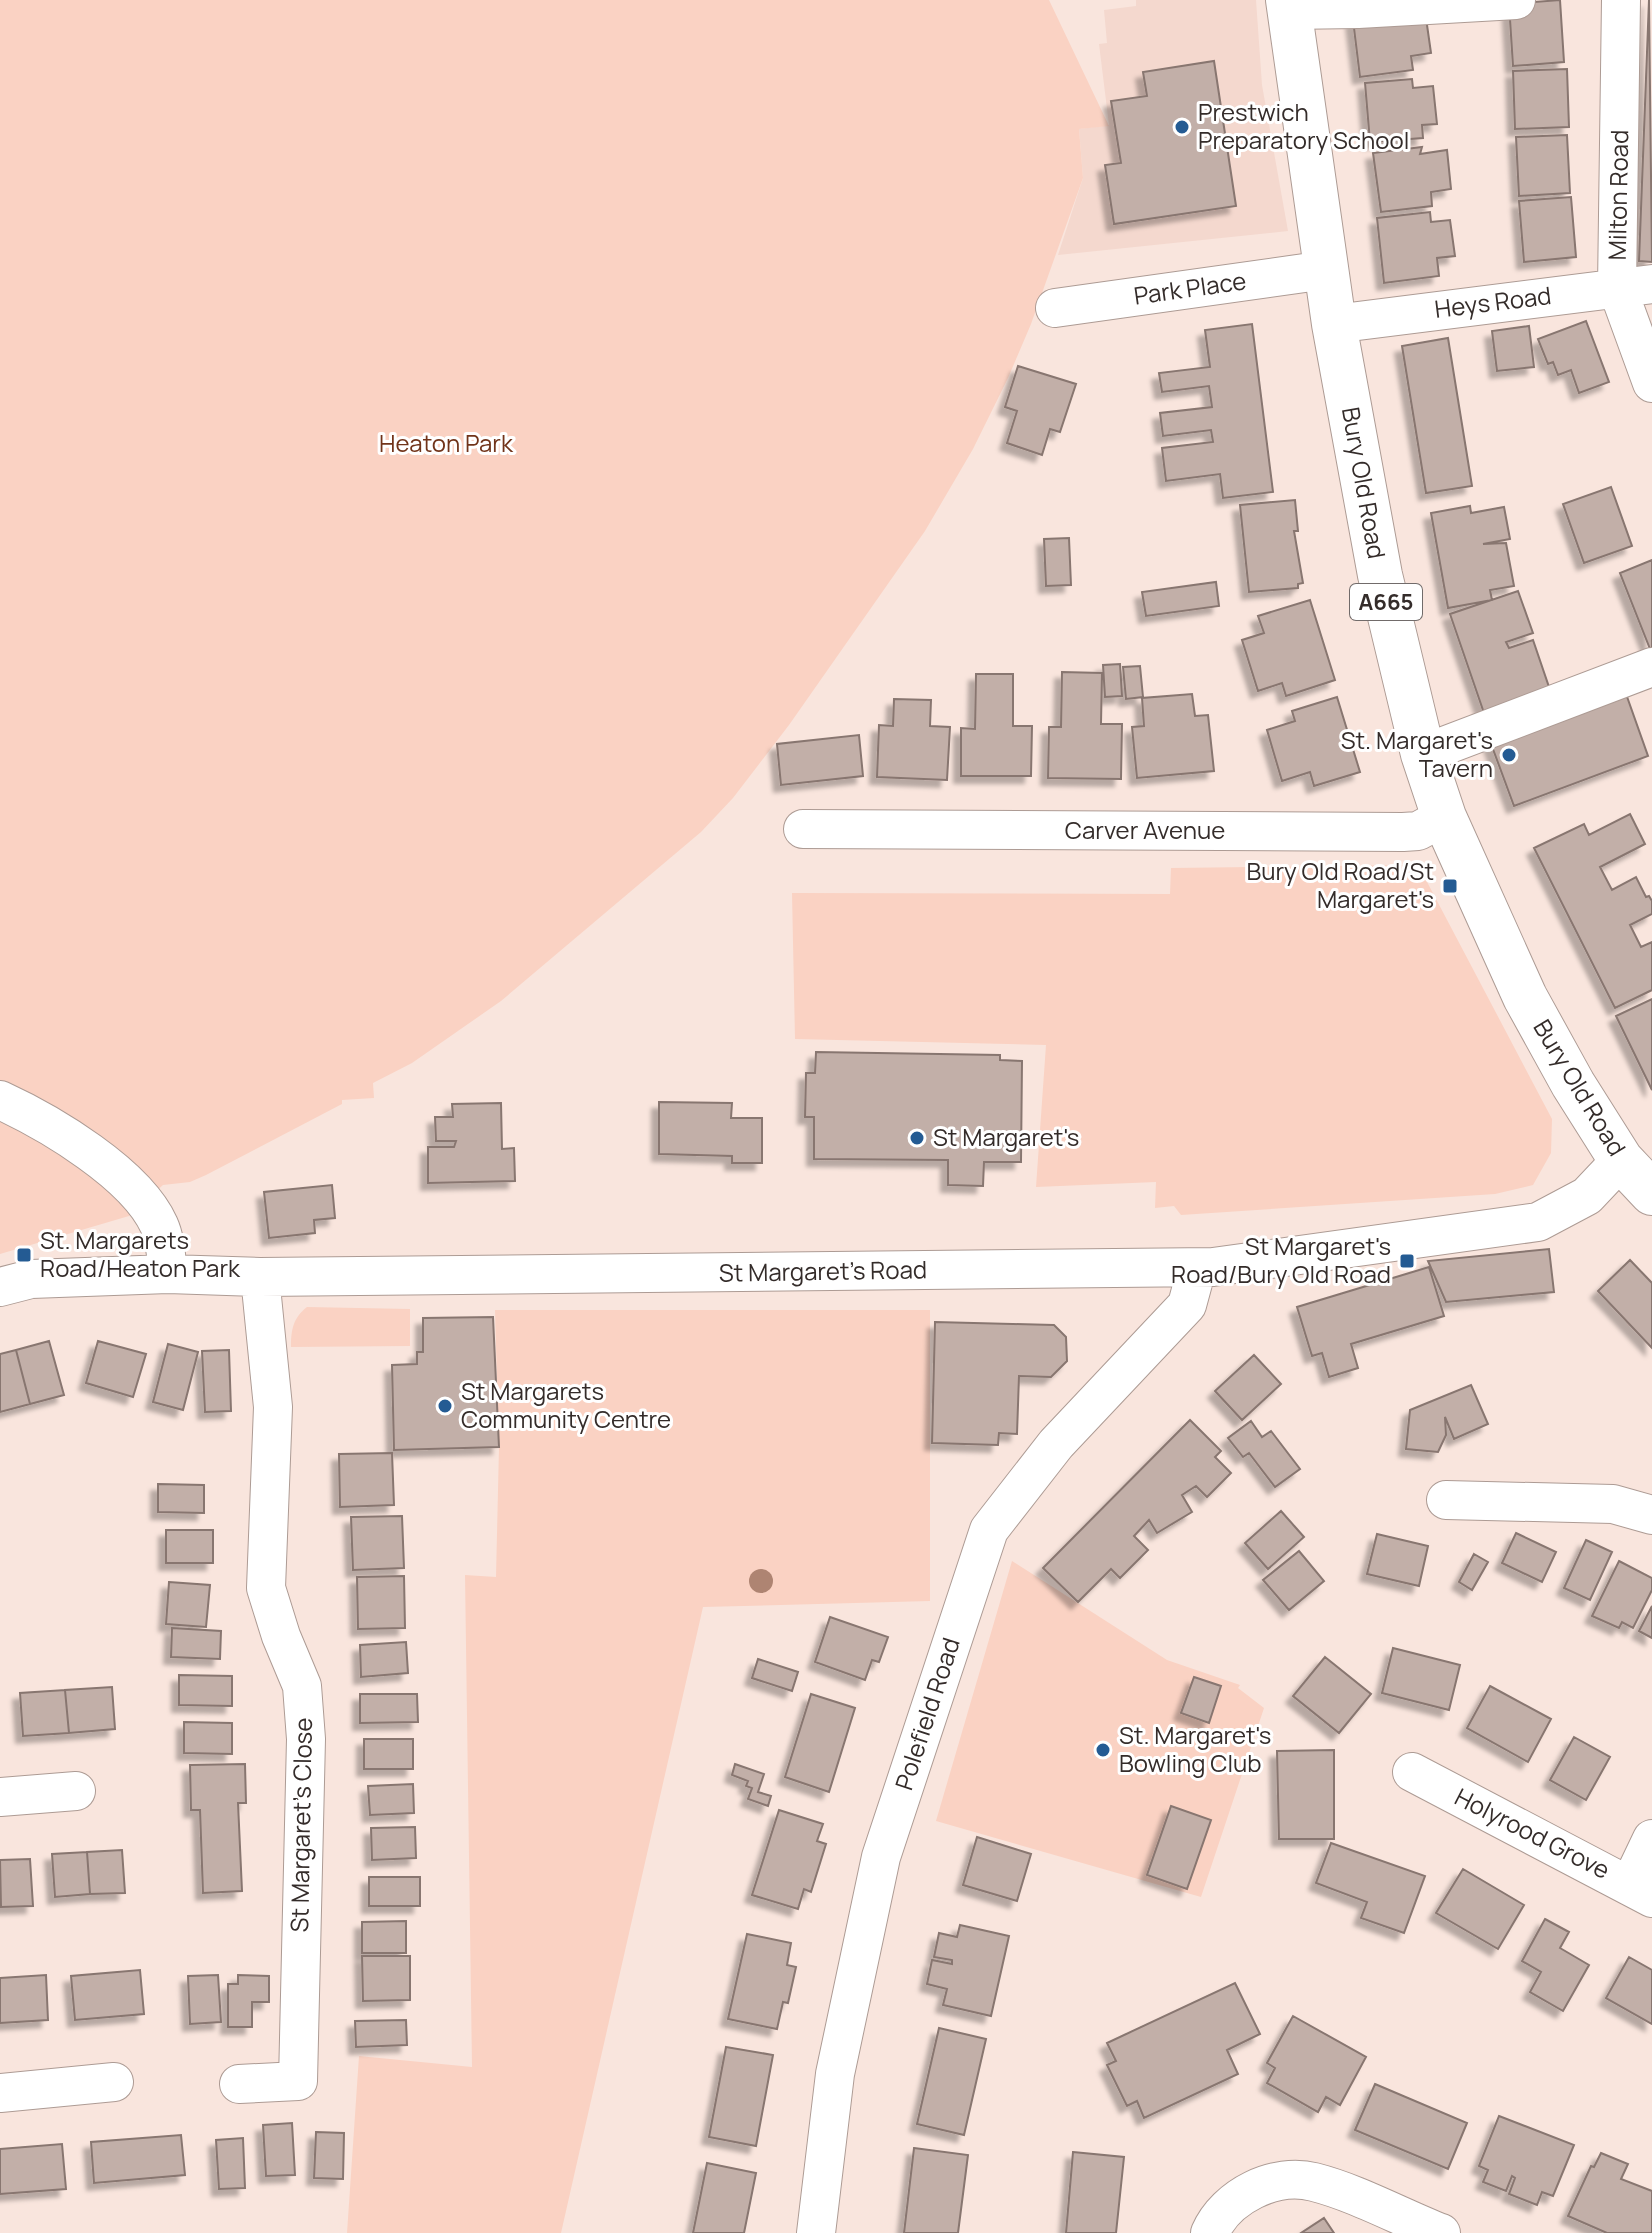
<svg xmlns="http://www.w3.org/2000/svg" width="1652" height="2233" font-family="Manrope,sans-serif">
<defs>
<filter id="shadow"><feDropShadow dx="-7" dy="7" stdDeviation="2" flood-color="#0004"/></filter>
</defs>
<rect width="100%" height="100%" fill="#f9e5dd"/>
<path fill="#f4d8ce" d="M1136 0H1256L1262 85 1288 231 1058 255 1083 178 1079 129 1109 125 1099 44 1107 43 1104 10 1136 6Z"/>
<path fill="#fad2c3" d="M0 0H1049L1109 126 1079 129 1083 178 1031 324 1008 378 973 449 925 531 789 725 733 798 701 832 501 1001 412 1063 373 1083 374 1098 342 1100V1104L206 1175 190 1182 163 1185 129 1216 0 1254Z
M1409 865 1426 880 1552 1119 1551 1153 1533 1185 1495 1194 1181 1215 1174 1206 1155 1208 1156 1182 1036 1187 1046 1045 795 1039 792 893 1170 894 1171 868Z
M307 1307 410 1309V1346L291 1347C291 1330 293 1318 307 1307Z
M495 1310H930V1601L703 1607 561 2233H347L359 2056 472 2067 465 1575 496 1577 499 1447Z
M1012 1561 1167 1660 1240 1685 1238 1688 1264 1708 1201 1897 936 1821Z"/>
<path fill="#c2afa8" stroke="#887670" stroke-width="2" filter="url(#shadow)" d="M1560 0 1564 62 1513 66 1509 4Z
M1649 0 1652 262 1639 261Z
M1426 18 1431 53 1411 56 1413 70 1360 77 1353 20Z
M1214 61 1236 206 1114 224 1105 165 1121 163 1111 101 1147 96 1143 72Z
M1567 69 1569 127 1515 129 1513 71Z
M1412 79 1413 88 1433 86 1437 124 1422 125 1423 138 1370 142 1365 83Z
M1567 135 1570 193 1519 196 1516 137Z
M1422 147 1420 154 1447 150 1451 189 1431 192 1432 206 1381 212 1373 153Z
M1571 197 1576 257 1524 262 1519 201Z
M1430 212 1431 222 1450 220 1455 256 1437 258 1439 276 1384 283 1377 218Z
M1586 321 1609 382 1579 393 1571 370 1558 375 1553 362 1548 364 1538 339Z
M1252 324 1273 492 1223 498 1220 474 1166 481 1162 448 1213 442 1211 430 1163 436 1160 413 1212 407 1209 386 1162 392 1159 373 1210 367 1205 330Z
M1529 326 1534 367 1497 371 1492 331Z
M1448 338 1472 486 1426 493 1402 346Z
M1018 366 1076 384 1060 432 1050 429 1042 455 1007 443 1017 411 1005 407Z
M1611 487 1632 546 1584 563 1563 504Z
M1295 500 1298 531H1294L1303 583 1298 584V588L1249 592 1240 505Z
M1470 506 1471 513 1504 507 1510 539 1483 544 1506 543 1514 586 1490 590 1492 600 1448 608 1431 513Z
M1069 538 1071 585 1046 586 1044 539Z
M1652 560V654L1620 573Z
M1216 582 1219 606 1146 616 1142 592Z
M1518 591 1533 633 1506 642 1509 648 1533 640 1550 690 1484 713 1450 614Z
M1310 600 1335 680 1286 696 1282 683 1258 691 1242 640 1264 633 1258 616Z
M1120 664 1122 696 1105 697 1103 665Z
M1140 666 1143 697 1126 699 1123 667Z
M1062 672 1102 673 1101 724H1122L1121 779 1048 778 1049 727H1061Z
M976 674H1013V726H1032L1031 776H961V728L975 729Z
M1625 691 1648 756 1514 806 1490 741Z
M1192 694 1195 716 1208 715 1214 771 1137 778 1132 727 1144 726 1142 698Z
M1337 697 1360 772 1314 786 1310 772 1282 781 1267 730 1295 721 1292 711Z
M894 699 931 700 930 726 950 727 947 780 877 777 879 725 893 726Z
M859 735 863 776 781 785 777 744Z
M1630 814 1645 844 1600 867 1612 890 1636 877 1646 897 1649 896 1652 901V914L1630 925 1641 947 1652 942V990L1615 1008 1534 848 1584 824 1589 835Z
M1652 999V1090L1616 1016Z
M816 1052 1000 1055V1060L1022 1061 1021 1162H984L983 1186 948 1185V1160L814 1159V1117H805L806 1073H815Z
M659 1102 732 1103 731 1118H762V1163H732V1156L659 1154Z
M501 1103 502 1149 514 1148 515 1181 428 1183V1147H454L456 1141H436L435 1117H453L452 1104Z
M332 1185 335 1218 314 1220 315 1233 269 1238 264 1192Z
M1549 1249 1554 1292 1446 1302 1428 1261Z
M1630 1260 1652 1283V1348L1598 1291Z
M1429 1267 1444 1316 1351 1344 1358 1368 1329 1377 1322 1353 1312 1356 1297 1307Z
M493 1317 499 1447 394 1450 392 1365 417 1364V1352H423V1318Z
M935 1322 1054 1325 1066 1337 1067 1361 1051 1377 1019 1376 1017 1434 999 1433 998 1445 932 1443Z
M49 1341 64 1395 30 1404 16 1350Z
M98 1341 146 1354 133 1397 86 1383Z
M168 1344 198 1352 183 1410 153 1402Z
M16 1350 30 1404 0 1412V1354Z
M229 1350 231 1411 205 1412 202 1351Z
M1254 1355 1281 1384 1242 1420 1215 1391Z
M1471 1385 1488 1424 1454 1439 1445 1417 1446 1435 1438 1452 1406 1449 1410 1410Z
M1190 1420 1221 1451 1215 1457 1231 1473 1207 1497 1196 1486 1182 1495 1192 1512 1157 1533 1149 1520 1134 1536 1148 1550 1120 1578 1111 1569 1078 1602 1043 1568Z
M1251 1421 1262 1437 1271 1431 1300 1469 1275 1487 1249 1453 1243 1457 1228 1438Z
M392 1453 394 1505 340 1507 339 1454Z
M158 1484 204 1485V1513L158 1512Z
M1281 1511 1304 1537 1268 1569 1245 1543Z
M402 1516 404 1568 353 1570 351 1517Z
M166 1530H213V1563H166Z
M1516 1533 1556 1552 1542 1582 1502 1563Z
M1377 1534 1428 1546 1419 1586 1367 1574Z
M1586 1540 1612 1552 1590 1600 1564 1588Z
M1299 1551 1324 1581 1289 1610 1263 1580Z
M1474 1554 1488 1562 1472 1590 1459 1582Z
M1619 1561 1652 1578V1590L1633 1628 1622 1622 1619 1628 1592 1616Z
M404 1576 405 1628 358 1629 357 1577Z
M169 1582 210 1585 206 1627 166 1624Z
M1652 1606V1638L1639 1631Z
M830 1617 888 1637 879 1662 872 1660 865 1680 815 1662Z
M172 1628 221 1631 220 1659 171 1657Z
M406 1642 408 1673 361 1677 360 1645Z
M1393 1648 1460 1665 1449 1710 1382 1693Z
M1325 1657 1371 1694 1339 1733 1293 1696Z
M758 1659 798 1672 792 1691 752 1678Z
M179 1675 232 1676V1706L179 1705Z
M1194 1677 1221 1686 1209 1723 1181 1713Z
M1490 1686 1551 1719 1528 1762 1467 1728Z
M112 1687 115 1729 69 1733 65 1690Z
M65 1690 69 1733 23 1736 20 1693Z
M360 1694H417L418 1722 360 1723Z
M811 1694 855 1708 829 1792 785 1777Z
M184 1722 232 1723V1754L184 1753Z
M1574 1737 1610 1757 1586 1800 1550 1780Z
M364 1739H413V1769H364Z
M1334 1750V1839H1279L1277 1751Z
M245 1764 246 1803H238L242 1891 203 1893 200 1810H191L190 1765Z
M735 1764 764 1774 758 1792 771 1796 768 1806 748 1799 752 1788 746 1786 748 1781 732 1775Z
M413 1784 414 1813 370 1815 368 1786Z
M1171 1806 1211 1820 1187 1889 1147 1875Z
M779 1810 823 1824 817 1841 826 1844 811 1892 804 1889 798 1909 752 1895Z
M415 1827 416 1858 372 1860 371 1828Z
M977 1837 1031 1854 1017 1901 963 1885Z
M1331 1843 1425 1876 1404 1933 1361 1918 1367 1902 1316 1883Z
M122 1850 125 1893 90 1894 87 1852Z
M87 1852 90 1894 55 1897 52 1854Z
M30 1859 33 1906 1 1907 0 1860Z
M1463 1869 1524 1905 1498 1949 1436 1913Z
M369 1877H420V1906H369Z
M1545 1919 1569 1932 1560 1948 1589 1965 1563 2011 1530 1992 1541 1972 1522 1961Z
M406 1921V1953H362V1922Z
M960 1925 1009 1936 991 2016 943 2005 947 1989 927 1984 932 1960 952 1964V1960L934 1957 939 1933 957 1937Z
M747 1934 791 1943 787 1965 796 1967 788 2003 783 2002 777 2029 728 2019Z
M362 1956H410V2000L363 2001Z
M1629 1957 1652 1970V2024L1606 1998Z
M140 1970 144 2014 75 2020 71 1976Z
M46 1975 48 2020 0 2023V1978Z
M218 1975 221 2022 190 2024 188 1976Z
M238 1975 269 1976V2002H252V2027H228V1984H238Z
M1235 1983 1260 2034 1227 2050 1238 2074 1144 2118 1137 2101 1127 2106 1107 2065 1116 2061 1107 2043Z
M1293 2016 1366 2057 1340 2105 1326 2097 1318 2112 1267 2083 1275 2068 1267 2063Z
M406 2020 407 2045 356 2047 355 2021Z
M939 2028 986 2039 964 2135 917 2124Z
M726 2047 773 2055 756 2146 709 2137Z
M1375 2084 1467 2123 1448 2169 1355 2130Z
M1499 2116 1574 2145 1553 2196 1542 2192 1537 2205 1509 2194 1515 2178 1512 2176 1506 2191 1483 2182 1488 2170 1479 2166Z
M292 2123 295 2175 266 2176 263 2125Z
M316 2132 344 2133 343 2179 314 2178Z
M181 2135 185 2175 94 2183 91 2142Z
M243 2138 245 2188 219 2189 216 2140Z
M62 2144 66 2189 0 2194V2149Z
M914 2148 968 2155 958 2233H904Z
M1073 2152 1124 2157 1116 2233H1066Z
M1601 2153 1628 2164 1621 2179 1652 2191V2233H1607L1568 2216 1591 2166 1594 2167Z
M707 2163 756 2173 744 2233H693Z
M1324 2218 1334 2233H1301Z"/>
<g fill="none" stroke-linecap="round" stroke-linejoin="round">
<g stroke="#ad9b94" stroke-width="40">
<path id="minor" d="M1621 0 1617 287 1652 383
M1289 10 1358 9 1516 0
M1055 308 1326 270
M1334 324 1652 284
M1423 754 1652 667
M803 829 1403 832 1418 831 1444 817
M0 1100C50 1123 136 1174 159 1225 166 1240 166 1258 168 1274
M0 1287 31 1279 168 1274 260 1277 1213 1267 1538 1222 1587 1196 1621 1160
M1446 1500 1613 1504 1652 1515
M1412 1772 1652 1898
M0 1797 76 1791
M1630 1885 1652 1839
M239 2084 298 2081 306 1739 302 1686 281 1636 266 1588 273 1407 260 1277
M0 2093 114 2082
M816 2233 835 2074 881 1857 989 1530 1056 1444 1187 1305 1197 1268
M1210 2233C1226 2196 1275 2172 1314 2182 1357 2193 1400 2217 1441 2233"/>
</g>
<g stroke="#ad9b94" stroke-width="46">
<path id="major" d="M1288 0 1334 324 1380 575 1423 754 1444 817 1525 997 1573 1084 1621 1160 1652 1193"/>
</g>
<use href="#minor" stroke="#fff" stroke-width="38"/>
<use href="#major" stroke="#fff" stroke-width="44"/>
</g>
<circle fill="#ae8472" cx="761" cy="1581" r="12"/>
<g fill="#245b93" stroke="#fff" stroke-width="3">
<circle cx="1182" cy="127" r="8"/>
<circle cx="1509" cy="755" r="8"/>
<rect x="1442" y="878" width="16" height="16" rx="4"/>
<circle cx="917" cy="1138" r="8"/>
<rect x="16" y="1247" width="16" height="16" rx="4"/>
<rect x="1399" y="1253" width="16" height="16" rx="4"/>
<circle cx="445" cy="1406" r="8"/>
<circle cx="1103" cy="1750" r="8"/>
</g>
<g text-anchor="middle" stroke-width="6" stroke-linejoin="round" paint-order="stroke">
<rect fill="#fff" stroke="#716b6a" stroke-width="2" x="1350" y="584" width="72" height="36" rx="6"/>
<g font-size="22" font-weight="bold" fill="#342c2a">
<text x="1386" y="610">A665</text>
</g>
<g font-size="24" fill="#342c2a" stroke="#fff" text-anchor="start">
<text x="1198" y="121">Prestwich<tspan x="1198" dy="28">Preparatory School</tspan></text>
<text x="1493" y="749" text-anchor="end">St. Margaret's<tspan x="1493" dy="28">Tavern</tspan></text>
<text x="1434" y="880" text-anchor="end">Bury Old Road/St<tspan x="1434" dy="28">Margaret's</tspan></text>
<text x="933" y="1146">St Margaret's</text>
<text x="40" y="1249">St. Margarets<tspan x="40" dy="28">Road/Heaton Park</tspan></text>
<text x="1391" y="1255" text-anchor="end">St Margaret's<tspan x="1391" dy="28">Road/Bury Old Road</tspan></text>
<text x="461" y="1400">St Margarets<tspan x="461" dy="28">Community Centre</tspan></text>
<text x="1119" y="1744">St. Margaret's<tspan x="1119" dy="28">Bowling Club</tspan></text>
</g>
<g font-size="24" fill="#342c2a" stroke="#fff">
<text transform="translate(1619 195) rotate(-89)" y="8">Milton Road</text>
<text transform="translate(1190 289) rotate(-8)" y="8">Park Place</text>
<text transform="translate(1493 303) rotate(-7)" y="8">Heys Road</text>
<text transform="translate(1363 483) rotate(80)" y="8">Bury Old Road</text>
<text x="1145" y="839">Carver Avenue</text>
<text transform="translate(1579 1088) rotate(59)" y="8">Bury Old Road</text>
<text transform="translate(823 1272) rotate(-1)" y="8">St Margaret's Road</text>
<text transform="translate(928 1714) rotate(-72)" y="8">Polefield Road</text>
<text transform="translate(302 1825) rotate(-89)" y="8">St Margaret's Close</text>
<text transform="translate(1532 1834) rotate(27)" y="8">Holyrood Grove</text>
</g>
<g font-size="24" fill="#71341a" stroke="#fff">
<text x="446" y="452">Heaton Park</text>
</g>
</g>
</svg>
